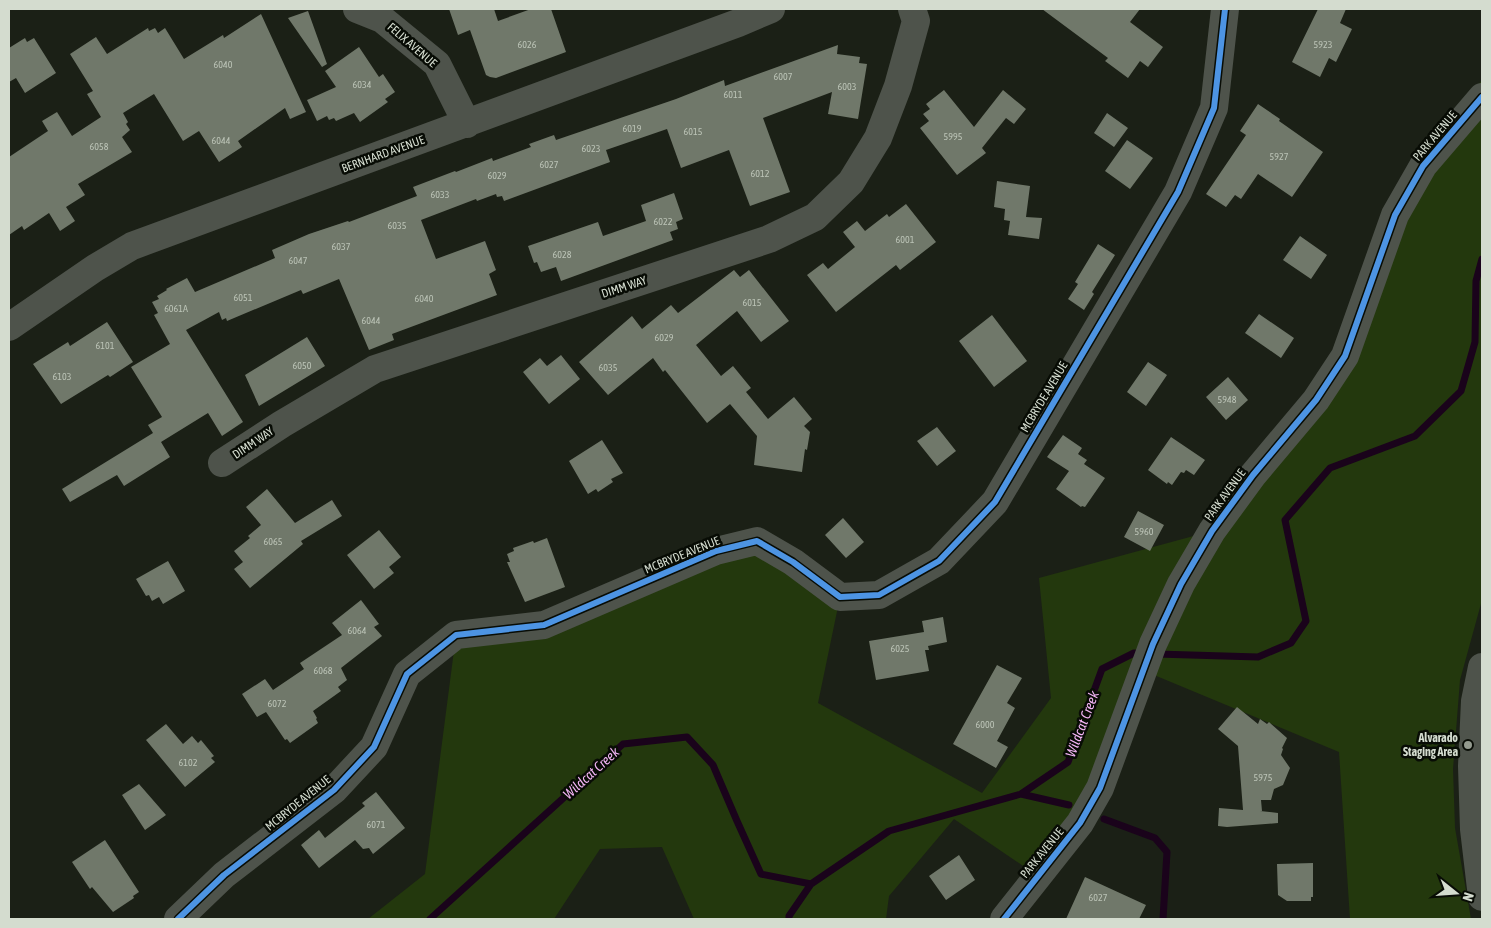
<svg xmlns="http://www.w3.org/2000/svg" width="1491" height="928" font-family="'Asap Condensed',sans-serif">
<rect width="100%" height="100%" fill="#1b2016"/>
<path fill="#23380d" d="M1482 80V600L1460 680 1453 769 1455 828 1471 919H1350L1339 752 1142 670 1100 788 1038 876 954 819 889 896 886 919H694L662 847 600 849 554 919H368L425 874 456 635 544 625 757 541 840 597 818 703 982 793 1051 698 1039 578 1212 531 1337 351 1414 160Z"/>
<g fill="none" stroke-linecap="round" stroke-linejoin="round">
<path stroke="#1a031b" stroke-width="7" d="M1157 654 1258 657 1291 643 1306 621 1285 520 1330 468 1415 436 1461 391 1475 342 1476 281 1482 259
M1021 794 1069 805
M1104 819 1155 838 1167 852 1163 919
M430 919 623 744 687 737 713 765 737 821 761 874 811 884 889 831 1021 794 1068 762 1102 669 1134 653 1143 654
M789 919V916L811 884"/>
</g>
<path fill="#70786a" d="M449 9H494L498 21 531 9H551L566 52 496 78 490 77 486 75 470 30 458 35Z
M1042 9H1140L1130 22 1163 47 1148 67 1140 61 1128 78 1105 61 1108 58Z
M1318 9H1346L1340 23 1352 29 1336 62 1329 58 1320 77 1292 62Z
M308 11 327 64 322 67 288 18Z
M261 14 306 112 290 119 285 108 238 141 242 147 219 162 199 131 183 141 154 94 123 113 128 122 126 124 130 130 122 137 132 152 78 184 85 195 66 207 75 221 60 231 49 213 24 230 22 226 9 235V157L48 131 42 121 57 112 72 136 101 117 87 94 93 91 70 54 96 37 107 54 148 28 149 31 155 28 158 33 165 28 184 59 223 35 224 38Z
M25 38 27 42 34 38 56 73 25 93 16 78 9 82V48Z
M838 45 837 54 860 57 859 63 867 64 858 119 828 114 832 92 763 118 790 192 750 206 729 150 681 168 667 129 606 150 610 162 569 177 504 201 502 196 497 197 496 194 477 201 476 199 421 220 436 259 485 241 496 270 489 274 497 295 392 334 394 340 369 350 339 279 303 294 301 290 227 321 226 318 222 320 219 312 186 330 243 422 222 436 208 413 161 442 170 457 124 486 117 475 70 502 62 489 153 433 148 425 162 417 131 367 170 344 154 315 158 313 152 302 159 299 157 296 167 290 166 289 187 278 195 292 275 258 272 250 309 234 348 221 349 222 417 196 413 187 455 171 456 172 492 158 493 161 531 147 529 144 554 135 556 140 676 99 724 80 725 86Z
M359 47 379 77 383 74 395 92 385 99 388 102 360 122 354 113 336 121 334 118 329 120 327 116 317 121 307 100 336 87 325 71Z
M944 90 974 127 1003 90 1026 109 1014 124 1006 118 982 148 986 153 957 175 920 128 929 121 923 114 930 109 926 104Z
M1258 104 1280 119 1279 121 1323 152 1292 197 1258 174 1241 199 1235 195 1226 207 1206 194 1246 135 1240 131Z
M1107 113 1128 128 1114 147 1094 133Z
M1127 140 1153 158 1130 189 1105 171Z
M997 181 1030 186 1026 217 1042 218 1039 239 1008 235 1010 221 1004 220 1005 209 994 207Z
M674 193 683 219 676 222 678 229 670 232 673 240 561 281 556 267 541 272 537 262 534 263 528 246 598 222 603 236 646 221 641 205Z
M906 204 936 242 900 270 896 265 836 312 807 275 823 263 828 269 855 247 843 232 857 221 865 231 887 214 889 217Z
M1300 236 1327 255 1311 279 1283 260Z
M1098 244 1115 255 1092 292 1094 294 1084 310 1068 299 1078 284 1075 282Z
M734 270 740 277 749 270 789 321 761 342 737 311 696 345 721 376 733 366 751 388 746 392 768 419 794 397 812 419 804 426 810 432 807 450 805 449 802 472 754 465 757 436 730 404 707 423 665 370 663 372 653 358 608 395 579 362 632 316 642 329 671 305 678 313Z
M1259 314 1294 338 1281 358 1245 333Z
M992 315 1027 361 994 387 959 341Z
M107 322 133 362 110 377 108 375 61 404 33 364 68 342 70 346Z
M307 337 325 366 259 406 245 375Z
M561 355 580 379 549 404 523 372 540 358 547 366Z
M1148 362 1167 375 1146 406 1127 392Z
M1228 377 1248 400 1226 420 1206 397Z
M937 427 956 451 937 466 917 441Z
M1063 435 1082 448 1078 454 1087 460 1084 464 1105 478 1085 507 1082 506 1081 507 1056 489 1069 471 1047 457Z
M1171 437 1205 460 1194 475 1186 470 1184 473 1181 472 1172 485 1168 482 1167 484 1148 470Z
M602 440 623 473 611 479 613 482 598 492 596 489 588 494 569 461Z
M267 489 295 523 332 500 342 516 301 541 303 544 250 588 234 569 243 562 234 551 250 538 248 536 261 525 246 507Z
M1138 511 1164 525 1150 551 1124 537Z
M843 518 864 542 846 558 825 535Z
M379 530 401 557 389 567 394 573 374 589 347 555Z
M547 538 565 587 525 602 507 562H510L507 554 514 551 513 548 533 541 534 543Z
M168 561 185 591 163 604 159 597 152 601 149 595 146 596 136 579Z
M361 600 379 624 374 627 382 636 341 668 347 680 338 687 341 691 313 711 317 718 316 719 318 723 290 743 287 739 285 740 266 712 257 717 242 694 265 679 273 690 304 669 300 663 342 635 332 623Z
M943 617 947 642 928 646 929 650H925L929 671 876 680 869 641 924 632 922 621Z
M997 665 1022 678 1007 703 1015 708 997 741 1008 747 996 768 953 744Z
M1237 707 1258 724 1260 719 1267 724 1269 722 1287 738 1282 748 1283 749 1281 755 1290 768 1283 785 1274 789 1271 800H1261L1262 811H1260L1278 813V823L1227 827 1218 826 1219 808 1243 810 1238 746 1218 729Z
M166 724 183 744 192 736 198 743 201 740 214 756 211 758 215 762 185 787 146 740Z
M139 784 166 815 145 830 122 795Z
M376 792 405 828 373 854 369 848 363 849 355 840 319 868 301 845 319 830 325 838 365 806 362 803Z
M105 840 139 892 133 896 134 898 113 912 92 887 90 889 72 862Z
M959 855 975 880 946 900 929 876Z
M1313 863V897H1311V901H1287L1278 895 1277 864Z
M1085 877 1146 905 1139 919H1066Z"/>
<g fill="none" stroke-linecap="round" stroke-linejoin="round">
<path stroke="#4e534b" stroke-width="28" d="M357 9 382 19 437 64 467 124
M9 327 95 268 132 246 738 23 771 9
M222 463 282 424 375 369 769 239 815 217 851 182 878 138 898 86 916 21 912 9
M1482 667 1475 701 1472 766 1474 829 1482 897
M178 919 224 875 334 790 374 747 407 674 456 635 544 625 716 551 757 541 793 562 840 597 879 595 939 561 995 502 1178 192 1214 108 1225 9
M1004 919 1080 823 1100 788 1153 644 1181 584 1212 531 1253 475 1316 400 1345 356 1395 215 1423 166 1482 97"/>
<g stroke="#080c05" stroke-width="9">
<path id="cycleway" d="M178 919 224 875 334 790 374 747 407 674 456 635 544 625 716 551 757 541 793 562 840 597 879 595 939 561 995 502 1178 192 1214 108 1225 9
M1004 919 1080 823 1100 788 1153 644 1181 584 1212 531 1253 475 1316 400 1345 356 1395 215 1423 166 1482 97"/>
</g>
<use href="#cycleway" stroke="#4d94e3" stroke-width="6"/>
</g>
<circle fill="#939a8e" stroke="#080c05" stroke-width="2" cx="1468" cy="745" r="5"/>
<g text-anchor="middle" stroke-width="5" stroke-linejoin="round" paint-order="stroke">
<g font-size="10" fill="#bbc3b6">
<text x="527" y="48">6026</text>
<text x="1323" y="48">5923</text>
<text x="223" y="68">6040</text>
<text x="783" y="80">6007</text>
<text x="362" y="88">6034</text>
<text x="847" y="90">6003</text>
<text x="733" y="98">6011</text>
<text x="632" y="132">6019</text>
<text x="693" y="135">6015</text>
<text x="953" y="140">5995</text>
<text x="221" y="144">6044</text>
<text x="99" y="150">6058</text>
<text x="591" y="152">6023</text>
<text x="1279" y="160">5927</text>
<text x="549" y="168">6027</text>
<text x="760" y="177">6012</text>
<text x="497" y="179">6029</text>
<text x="440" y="198">6033</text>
<text x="663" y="225">6022</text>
<text x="397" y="229">6035</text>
<text x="905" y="243">6001</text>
<text x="341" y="250">6037</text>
<text x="562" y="258">6028</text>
<text x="298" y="264">6047</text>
<text x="243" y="301">6051</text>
<text x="424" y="302">6040</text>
<text x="752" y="306">6015</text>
<text x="176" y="312">6061A</text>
<text x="371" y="324">6044</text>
<text x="664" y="341">6029</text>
<text x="105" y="349">6101</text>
<text x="302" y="369">6050</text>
<text x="608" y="371">6035</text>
<text x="62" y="380">6103</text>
<text x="1227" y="403">5948</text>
<text x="1144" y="535">5960</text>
<text x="273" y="545">6065</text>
<text x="357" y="634">6064</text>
<text x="900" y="652">6025</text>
<text x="323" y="674">6068</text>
<text x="277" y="707">6072</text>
<text x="985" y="728">6000</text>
<text x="188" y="766">6102</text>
<text x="1263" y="781">5975</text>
<text x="376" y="828">6071</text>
<text x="1098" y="901">6027</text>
</g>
<g font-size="12" fill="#d4dccf" stroke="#080c05">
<text transform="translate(412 45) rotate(41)" y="4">FELIX AVENUE</text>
<text transform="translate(1435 136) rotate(-50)" y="4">PARK AVENUE</text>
<text transform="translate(383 154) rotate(-20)" y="4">BERNHARD AVENUE</text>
<text transform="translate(624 287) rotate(-18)" y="4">DIMM WAY</text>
<text transform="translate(1044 397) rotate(-59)" y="4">MCBRYDE AVENUE</text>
<text transform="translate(253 443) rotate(-34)" y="4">DIMM WAY</text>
<text transform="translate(1225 495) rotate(-54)" y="4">PARK AVENUE</text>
<text transform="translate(682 555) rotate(-22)" y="4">MCBRYDE AVENUE</text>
<text transform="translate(298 803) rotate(-39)" y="4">MCBRYDE AVENUE</text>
<text transform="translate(1042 853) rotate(-51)" y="4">PARK AVENUE</text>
</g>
<g font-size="12" font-weight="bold" fill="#d4dccf" stroke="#080c05" text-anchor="end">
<text x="1458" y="742">Alvarado<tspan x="1458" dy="14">Staging Area</tspan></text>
</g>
<g font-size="14" font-style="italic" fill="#f4b5f6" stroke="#080c05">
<text transform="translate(1082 724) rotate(-69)" y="5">Wildcat Creek</text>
<text transform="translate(591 773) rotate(-42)" y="5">Wildcat Creek</text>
</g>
</g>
<rect width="1491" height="928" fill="none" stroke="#d4dccf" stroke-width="20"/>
<g transform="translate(1456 893) rotate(107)" stroke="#080c05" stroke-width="4" paint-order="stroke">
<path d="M0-4L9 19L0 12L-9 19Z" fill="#d4dccf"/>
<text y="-8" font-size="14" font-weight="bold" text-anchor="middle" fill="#d4dccf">N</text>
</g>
</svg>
